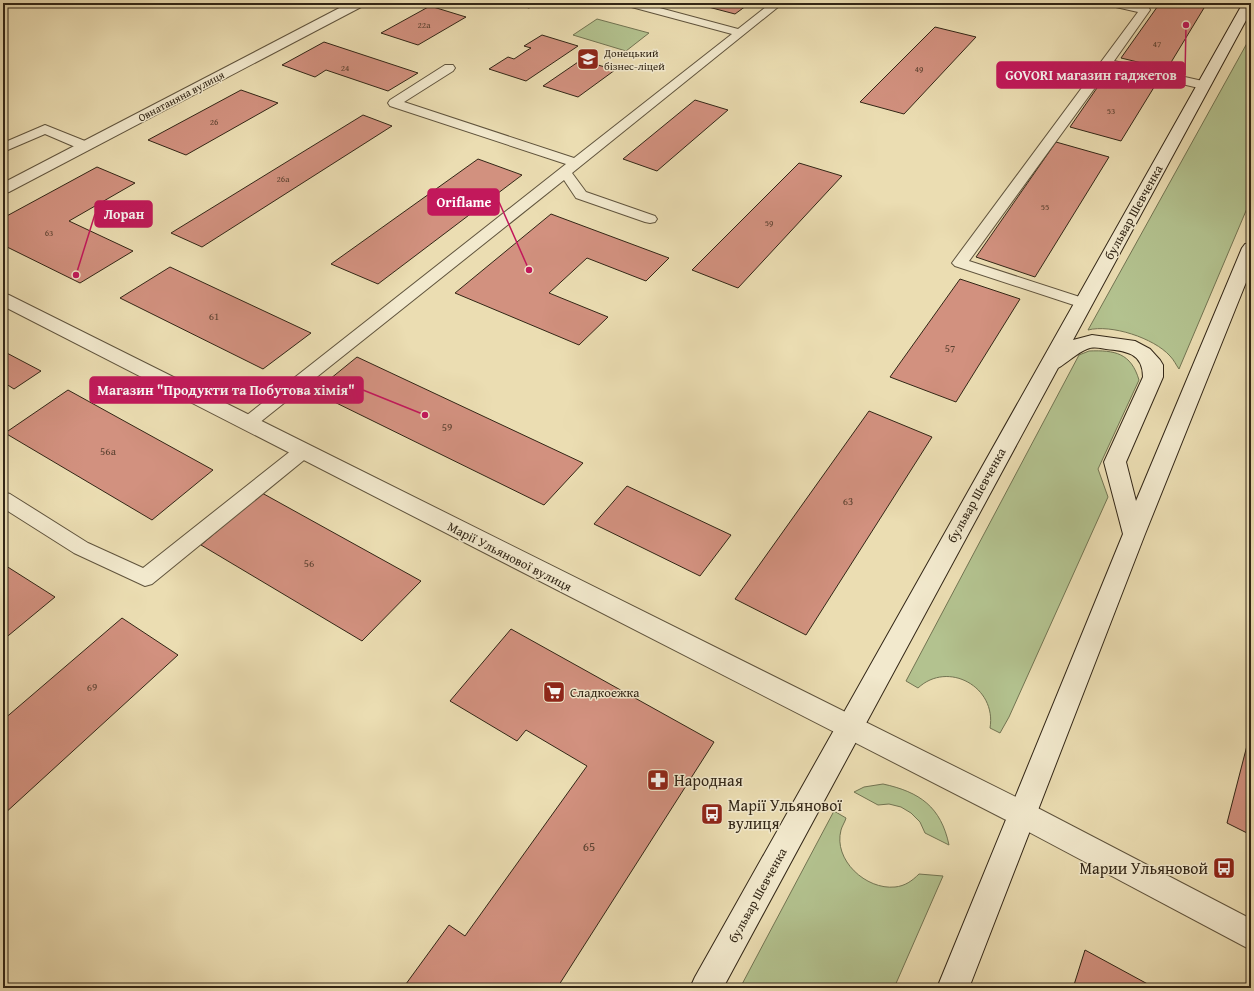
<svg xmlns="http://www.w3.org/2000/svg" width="1254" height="991" font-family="'Gentium Book Plus',serif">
<rect width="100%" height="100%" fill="#ebddb2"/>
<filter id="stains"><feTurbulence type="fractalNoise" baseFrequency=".005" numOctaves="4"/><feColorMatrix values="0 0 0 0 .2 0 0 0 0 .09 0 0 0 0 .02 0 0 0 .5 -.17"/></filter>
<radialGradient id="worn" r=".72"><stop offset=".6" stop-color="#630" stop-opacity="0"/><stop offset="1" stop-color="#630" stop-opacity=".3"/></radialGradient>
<path fill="#b3c28f" stroke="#727452" d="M597 19 649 33 626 51 573 35Z
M1251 36V199L1179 369C1176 365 1174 360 1170 356 1154 338 1111 324 1088 330Z
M1089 351C1115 350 1131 353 1139 380L1098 469 1108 497 1009 717 1000 733 990 728C997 687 948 660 918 688L906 681 1079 355Z
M883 784C920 792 941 807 949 845L925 833 920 822 911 813 901 807 889 804 878 805 854 792 864 787Z
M834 811 846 818C845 822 842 826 841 830 833 860 866 890 895 887 905 886 912 881 919 874L943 876 894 988H740Z"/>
<path fill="#d2917f" stroke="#322616" d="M512 3H536L529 8Z
M693 3H750L735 14Z
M1160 3H1207L1167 69 1121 58Z
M430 6 466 17 418 45 381 33Z
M935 27 976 37 904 114 860 102Z
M542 35 578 46 526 81 489 69 508 57 514 59 526 51 531 48 524 46Z
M324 42 418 73 388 91 326 70 315 77 282 65Z
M581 60 615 70 578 97 543 86Z
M1108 72 1156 84 1121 141 1070 127Z
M241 90 278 103 186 155 148 140Z
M695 100 728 110 657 171 623 159Z
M363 115 392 126 202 247 171 233Z
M1056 142 1109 157 1035 277 976 257Z
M478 159 522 175 378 284 331 264Z
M799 163 842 176 738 288 692 270Z
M97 167 135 183 69 221 133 251 80 283 3 245V218Z
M551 214 669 258 646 281 587 258 549 293 608 317 579 345 455 293Z
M170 267 311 333 263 369 120 298Z
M960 279 1020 299 956 402 890 377Z
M3 351 41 371 14 389 3 382Z
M357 357 583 463 544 505 314 392Z
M68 390 213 470 152 520 5 433Z
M869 411 932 437 806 635 735 599Z
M627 486 731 535 700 576 594 524Z
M262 493 421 581 362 641 201 545Z
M3 564 55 597 3 640Z
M122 618 178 655 3 815V720Z
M511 629 714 742 557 988H403L449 925 465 936 587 766 526 730 517 741 450 701Z
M1251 730V835L1227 823Z
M1085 950 1155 988H1073Z"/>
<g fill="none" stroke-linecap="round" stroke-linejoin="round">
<g stroke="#60543d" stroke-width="2">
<path id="service" d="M623 3H641L738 29 771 3H783L572 173 586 192 655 216 657 219 655 222 650 223 645 222 576 198 564 180 254 427 248 429 242 427 239 423 242 419 566 164 390 106 388 103 390 100 445 65H453L455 68 453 71 404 102 574 158 732 34 624 5Z
M1106 3H1127L1149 8 1150 10 1114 61 1207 82 1209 85 1207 88 1203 89 1110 67 969 261 1089 300 1091 303 1089 306 1083 308 955 266 952 263 1138 12 1107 5Z
M45 125 90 143 92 146 90 149H80L45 134 3 152V143Z
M303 444 309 446 312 451 309 456 152 584 145 586 74 553 3 508V492L10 494 88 543 143 568 297 446Z"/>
</g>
<g stroke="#60543d" stroke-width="2">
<path id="minor" d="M349 3H365L363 6 9 192 3 194V183Z"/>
</g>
<g stroke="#60543d" stroke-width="2">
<path id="tertiary" d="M3 293 9 295 1032 805 1251 919V950L1012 823 3 306Z"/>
</g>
<g stroke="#322616" stroke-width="2">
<path id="secondary" d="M1243 3H1251V11L1073 340 1092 335 1135 341 1150 349 1160 360 1163 365V377L1126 462 1136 501 1242 248 1245 244 1251 243V270L1145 534 969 988H937L1123 534 1104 462 1143 377C1143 353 1126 351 1106 349 1100 348 1094 346 1087 349 1077 353 1068 362 1058 368L723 988H690L695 977Z"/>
</g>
<use href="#service" fill="#f2e9cd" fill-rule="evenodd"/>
<use href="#minor" fill="#f2e9cd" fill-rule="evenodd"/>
<use href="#tertiary" fill="#f2e9cd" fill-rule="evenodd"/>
<use href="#secondary" fill="#f2e9cd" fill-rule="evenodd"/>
</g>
<defs>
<g id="school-square" transform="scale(1.15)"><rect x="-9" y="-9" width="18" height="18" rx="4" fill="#8f2418" stroke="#f2e9cd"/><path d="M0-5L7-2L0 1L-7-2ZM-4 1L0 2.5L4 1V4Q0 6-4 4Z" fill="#fff"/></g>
<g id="supermarket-square" transform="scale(1.15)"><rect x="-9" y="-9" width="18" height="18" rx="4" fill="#8f2418" stroke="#f2e9cd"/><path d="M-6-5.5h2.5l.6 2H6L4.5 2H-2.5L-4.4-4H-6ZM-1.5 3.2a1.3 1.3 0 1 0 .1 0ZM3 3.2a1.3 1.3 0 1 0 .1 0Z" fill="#fff"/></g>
<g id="pharmacy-square" transform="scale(1.15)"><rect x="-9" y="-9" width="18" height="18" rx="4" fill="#8f2418" stroke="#f2e9cd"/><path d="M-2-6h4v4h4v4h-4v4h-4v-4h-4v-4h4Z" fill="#fff"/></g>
<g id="bus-square" transform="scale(1.15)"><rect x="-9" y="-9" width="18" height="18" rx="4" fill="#8f2418" stroke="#f2e9cd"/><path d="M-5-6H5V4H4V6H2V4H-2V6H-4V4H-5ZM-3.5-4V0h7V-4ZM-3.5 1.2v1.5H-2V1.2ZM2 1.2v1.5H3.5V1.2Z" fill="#fff"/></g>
</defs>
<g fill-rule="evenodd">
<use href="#school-square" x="588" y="59"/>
<use href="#supermarket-square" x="554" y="692"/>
<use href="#pharmacy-square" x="658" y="780"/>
<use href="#bus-square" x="712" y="814"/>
<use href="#bus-square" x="1224" y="868"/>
</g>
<g text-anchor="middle" stroke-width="3" stroke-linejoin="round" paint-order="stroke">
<g font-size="9" fill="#5a4130">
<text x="424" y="28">22а</text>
<text x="1157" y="47">47</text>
<text x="345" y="71">24</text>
<text x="919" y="72">49</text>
<text x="1111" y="114">53</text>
<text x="214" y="125">26</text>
<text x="283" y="182">26а</text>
<text x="1045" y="210">55</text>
<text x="769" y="226">59</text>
<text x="49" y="236">63</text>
</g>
<g font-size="11" fill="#322616" stroke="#f2e9cd" text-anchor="start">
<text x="604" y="57">Донецький<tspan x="604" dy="13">бізнес-ліцей</tspan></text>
</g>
<g font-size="11" fill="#322616" stroke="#f2e9cd">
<text transform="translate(181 96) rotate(-28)" y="4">Овнатаняна вулиця</text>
</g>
<g font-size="11" fill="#5a4130">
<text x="214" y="320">61</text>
<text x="950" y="352">57</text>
<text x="447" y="431">59</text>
<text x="108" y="455">56а</text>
<text x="848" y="505">63</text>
<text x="309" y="567">56</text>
<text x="92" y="691">69</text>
</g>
<g font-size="13" fill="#322616" stroke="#f2e9cd">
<text transform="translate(1133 212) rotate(-61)" y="5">бульвар Шевченка</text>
<text transform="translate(976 495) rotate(-61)" y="5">бульвар Шевченка</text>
<text transform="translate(510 556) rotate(27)" y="5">Марії Ульянової вулиця</text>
<text transform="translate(757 895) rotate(-61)" y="5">бульвар Шевченка</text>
</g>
<g font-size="13" fill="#322616" stroke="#f2e9cd" text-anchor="start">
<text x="570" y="697">Сладкоежка</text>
</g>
<g font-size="13" fill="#5a4130">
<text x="589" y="851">65</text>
</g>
<g font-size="16" fill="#322616" stroke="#f2e9cd" text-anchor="start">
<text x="674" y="786">Народная</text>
<text x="728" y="811">Марії Ульянової<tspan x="728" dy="18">вулиця</tspan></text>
<text x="1208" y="874" text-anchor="end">Марии Ульяновой</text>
</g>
</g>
<path fill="none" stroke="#c2185b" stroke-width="1.5" d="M1186 25L1185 75M529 270L499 202M76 275L95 214M425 415L363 390"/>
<g fill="#c2185b" stroke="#f2e9cd" stroke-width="1.5">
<circle cx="1186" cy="25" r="4"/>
<circle cx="529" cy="270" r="4"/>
<circle cx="76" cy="275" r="4"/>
<circle cx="425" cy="415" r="4"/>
</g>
<g fill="#c2185b" stroke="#c2185b" stroke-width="1.5">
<rect x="997" y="62" width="188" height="26" rx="4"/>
<rect x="428" y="189" width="71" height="26" rx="4"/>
<rect x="95" y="201" width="57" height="26" rx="4"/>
<rect x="90" y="377" width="273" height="26" rx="4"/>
</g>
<g font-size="14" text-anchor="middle" font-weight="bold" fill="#fff">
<text x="1091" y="80">GOVORI магазин гаджетов</text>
<text x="464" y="207">Oriflame</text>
<text x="124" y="219">Лоран</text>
<text x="226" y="395">Магазин "Продукти та Побутова хімія"</text>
</g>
<rect width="1254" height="991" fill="none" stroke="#ebddb2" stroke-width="16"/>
<rect x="4" y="4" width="1246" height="983" fill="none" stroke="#322616" stroke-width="2"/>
<rect x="8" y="8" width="1238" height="975" fill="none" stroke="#322616"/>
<rect width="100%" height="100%" filter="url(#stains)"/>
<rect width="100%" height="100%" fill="url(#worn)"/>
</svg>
